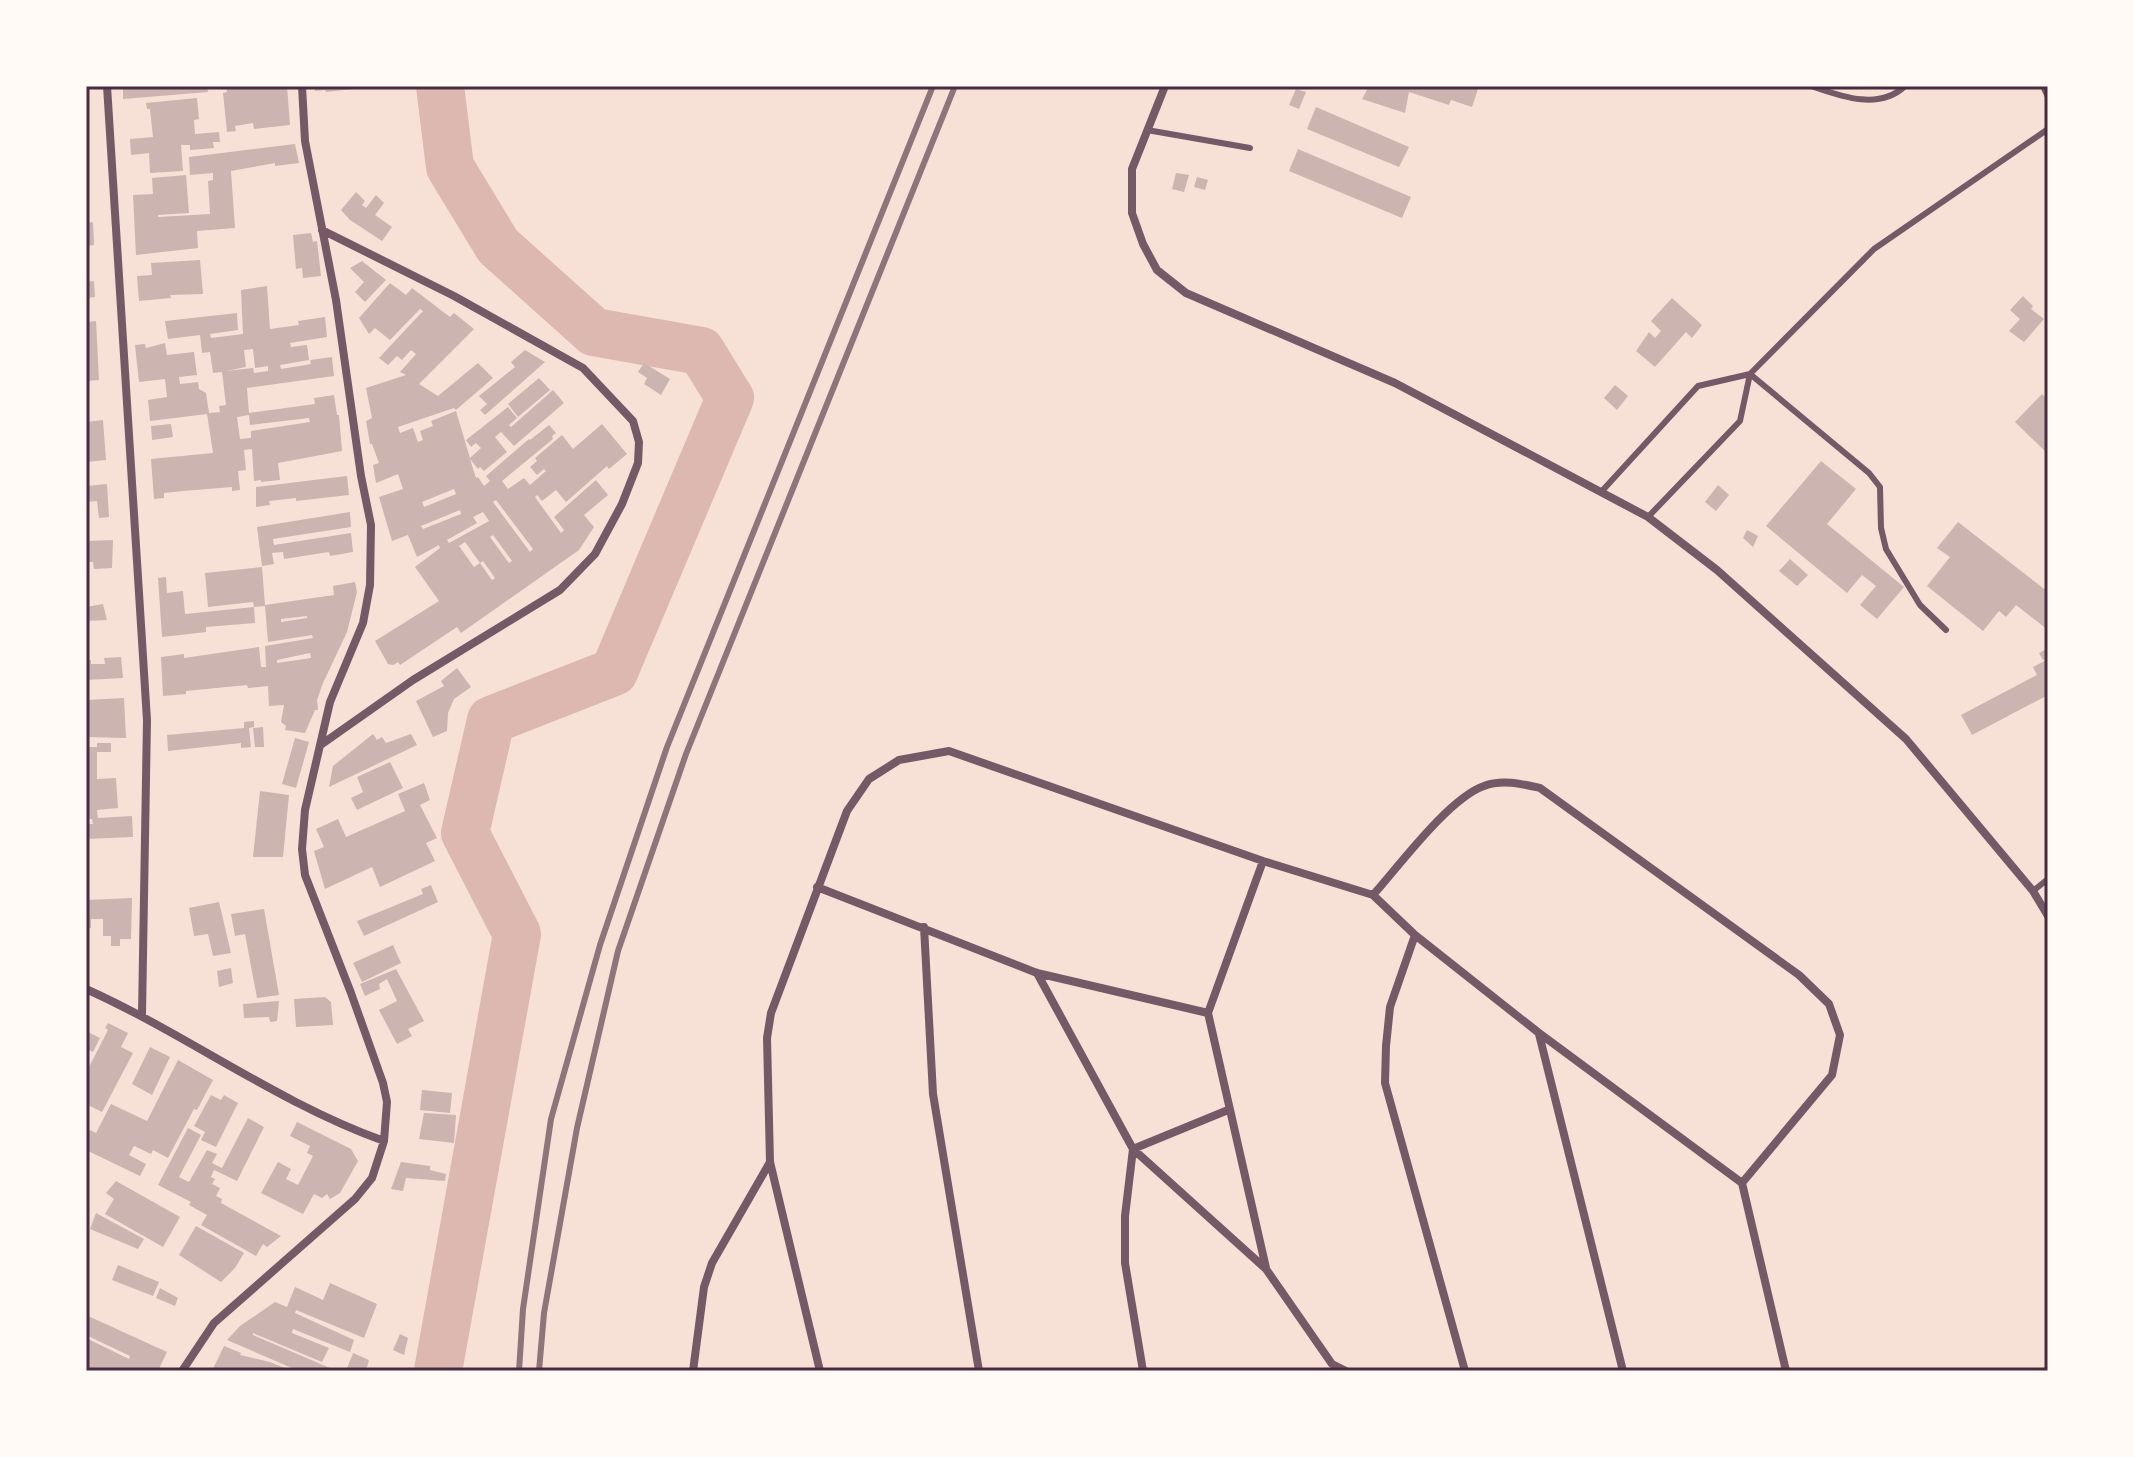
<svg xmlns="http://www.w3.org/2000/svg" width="2134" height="1457" font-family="'Roboto Serif',serif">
<rect width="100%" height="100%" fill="#f7e1d7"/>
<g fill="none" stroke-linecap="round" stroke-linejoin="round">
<path stroke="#dcb8b0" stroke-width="48" d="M438 1371 517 934 465 833 491 720 614 672 730 398 701 351 594 332 498 246 450 167 440 86"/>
</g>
<path fill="#ccb4b1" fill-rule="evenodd" d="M123 86H207L208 92 123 99Z
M226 86H287L290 125 254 129 253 123 235 126 236 131 227 132 223 93 227 92Z
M314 86H362V88L326 92 325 90 315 91Z
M1369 86H1479L1472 107 1451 100 1449 105 1409 92 1405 113 1362 99Z
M1296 89 1306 92 1299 109 1289 105Z
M197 98 199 119 194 120 195 134 219 132 220 142H213L214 148 190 150V145H181L183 171 150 173 149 153 131 155 130 139 153 137 150 109H147L146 103Z
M1316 107 1409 147 1399 167 1307 129Z
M295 144 299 163 275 166V163L231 171 235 228 197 231 198 248 136 255 133 195 153 194 152 178 186 175 189 213 158 215V217L210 214 208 181 213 180V173L190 175 189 157Z
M1298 149 1411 197 1402 218 1289 171Z
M1176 173 1189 175 1184 192 1172 189Z
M1197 177 1208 180 1205 190 1194 187Z
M356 192 365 201 362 205 366 208 376 195 384 203 375 215 392 227 382 241 350 220 341 210Z
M93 222 94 245 86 246V223Z
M311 233 313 242 317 241 321 276 303 278 302 268 296 269 293 235Z
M200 260 203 294 170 295 171 298 139 301 137 276 152 275 151 263Z
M362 261 386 280 365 302 355 292 364 282 350 268Z
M94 281 95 297 86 298V282Z
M390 283 406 295 412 288 450 317 454 313 474 329 419 384 438 396 478 363 493 378 456 410 454 408 398 427 400 433 413 428 418 442 423 440 420 431 433 426 431 421 456 411 470 458 481 448 476 443 471 447 466 440 508 407 517 418 509 425 511 427 553 390 564 403 514 446 501 432 495 437 507 452 484 471 480 467 478 469 470 459 476 478 478 477 484 486 490 481 486 476 529 439 530 440 549 425 556 433 552 436 553 439 502 481 508 489 524 478 530 485 546 471 544 469 537 475 530 467 537 461 535 458 562 435 573 449 602 424 627 454 609 469 607 466 566 502 556 490 542 501 537 495 535 497 561 533 564 530 554 517 596 480 608 495 584 515 594 527 579 550 461 633 457 627 400 665 398 662 393 665 388 664 375 641 439 601 415 567 440 548 439 545 417 557 408 535 392 541 379 497 403 489 398 474 376 483 373 465 379 463 372 444H370L366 421 372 418 366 388 406 375 400 372 416 354 411 350 402 360 397 356 388 365 379 358 423 311 420 309 390 340 375 328 369 334 359 318ZM454 489 456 494 424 507 422 502ZM496 500 533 549 530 552 493 502ZM460 510 461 514 423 529 421 526ZM483 512 489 521 449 543 447 540 477 523 473 517ZM493 535 512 561 509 563 490 537ZM465 542 480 563 483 561 495 578 492 580 480 563 474 567 459 546Z
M267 286 270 329 299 325 298 321 325 317 327 337 290 343 291 347 307 345 309 360 280 365 281 369 311 364 310 360 332 357 334 376 247 388 249 413 315 404 314 398 334 395 337 415H339L342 451 278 463 280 480 261 482V480L254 481 252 449 244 450 246 470 238 471 240 490 232 491V487L183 491 164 493V498L154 499 151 459 213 453 207 414 150 421 148 400 167 397 165 379 139 382 135 345 145 344 146 348 165 343 167 355 194 352 197 375 179 377 180 384 198 382 199 389 206 393 209 413 220 412 219 406 226 405 222 372 213 373 210 352 202 353 200 335 168 339 165 321 237 313 238 330 210 334 211 338 243 334 241 290ZM253 349 255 368 268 366V371L254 373 253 368 226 371 246 367 244 350ZM249 415 250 425 309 418 310 422 251 431V438L240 439 237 417Z
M2023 296 2033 306 2031 309 2044 319 2024 342 2009 331 2020 319 2010 310Z
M1672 298 1702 325 1692 338 1686 332 1655 367 1636 351 1649 332 1655 338 1661 331 1651 321Z
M96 321 99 380 86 381V322Z
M525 350 545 362 485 415 480 410 487 404 479 396 515 367 511 362Z
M644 363 670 379 661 395 644 384 647 378 638 372Z
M539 378 550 390 518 417 508 404Z
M1615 385 1628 396 1617 410 1604 398Z
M2042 394 2048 400V454L2015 422Z
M103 420 106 460 86 462V422Z
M171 424 173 437 152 440 151 426Z
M1821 461 1856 489 1827 524 1904 587 1877 619 1860 605 1876 586 1862 575 1847 593 1766 526Z
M347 476 349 495 296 501V498L269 501 270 505 256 507V487Z
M107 484 109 517 99 518 97 501 86 502V486Z
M1718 485 1729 495 1716 511 1705 502Z
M350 512 351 527 273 539 274 545 351 533 353 552 330 556 329 552 284 559 283 552 272 553 274 564 262 566 257 527Z
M1958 522 2048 592V630L2016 605 2006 617 1999 611 1983 631 1927 586 1950 557 1937 548Z
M1747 530 1758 536 1753 547 1743 538Z
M113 540 112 568 94 569 93 562H86V541Z
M1790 559 1808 575 1797 586 1779 571Z
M262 567 265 605 334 595 333 586 355 582 357 592 347 632 323 683 317 700 318 710H315L305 733 285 730 286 726 281 722 284 705 269 706 268 686 248 688 247 685 186 691V694L163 696 161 657 184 654V658L259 647 261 667H266L265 646 313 638 312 635 268 642 265 606 254 607 253 602 208 607 205 573ZM307 616V618L281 622V619ZM310 653 311 658 277 663V660Z
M166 577 167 593 183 591 185 614 254 607 255 623 206 627V632L162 637 158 578Z
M103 604 107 620 86 621V607Z
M2048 648V657L2043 660 2039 653Z
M121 657 123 678 86 680V660H91V664H105L104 658Z
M2048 659V695L1972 735 1961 715 2037 675 2033 667Z
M457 668 471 687 454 699 448 713 447 731 433 737 416 701 444 686 441 681Z
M124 698 126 738 86 737V700Z
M254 721V727L249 728 251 747 241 748V743L168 751 167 735 244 728V722Z
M263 727 264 747H255L253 728Z
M373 734 377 740 382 737 386 743 411 734 417 745 329 787 333 766Z
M295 738 309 742 296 788 282 784Z
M97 743H111V752H97V779L116 778 118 808 97 810 98 818 132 816 133 837 86 839V824H93L92 819H86V747H97Z
M390 762 403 788 357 810 351 798 363 792 357 777Z
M424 783 430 800 420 805 437 838 426 843 435 861 380 887 372 867 325 889 314 851 324 847 316 829 338 819 346 837 405 811 398 794Z
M260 791 289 795 283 857H253Z
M431 885 438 902 364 936 357 921 423 894 421 889Z
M132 898 131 939H120V946H111V936H103V919H91V928H86V900Z
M219 902 231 953 213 956 208 934 194 936 189 908Z
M264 909 279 995 257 998 245 934 235 936 231 914Z
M393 945 401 963 362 982 353 963Z
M231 968 233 983 219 987 217 971Z
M396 969 424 1021 408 1029 412 1036 397 1044 379 1010 397 1001 387 979 379 984 380 989 365 996 360 984Z
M325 997 331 1002 333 1025 296 1027 294 999Z
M279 1001 277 1021 270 1022 269 1017 244 1018 243 1004Z
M108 1023 128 1033 121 1047 133 1053 102 1112 86 1104V1073L108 1030 105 1028Z
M86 1031 100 1038 93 1052 89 1050 86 1056Z
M150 1047 170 1057 152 1095 132 1084Z
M178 1060 213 1080 197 1110 194 1109 168 1158 153 1150 151 1154 134 1146 129 1155 146 1164 140 1176 86 1150V1128L96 1133 111 1104 147 1121Z
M422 1090 452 1093 450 1113 420 1110Z
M211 1095 221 1100 224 1095 238 1103 216 1147 201 1140 205 1132 194 1126Z
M424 1113 456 1115 454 1143 419 1139Z
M248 1118 264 1127 237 1181 214 1170 211 1177 215 1179 212 1184 220 1188 216 1196 222 1199 221 1203 281 1236 267 1247 263 1244 256 1256 201 1225 207 1215 189 1205 191 1202 158 1185 188 1128 201 1135 179 1177 189 1182 207 1150 217 1154 212 1163 222 1168Z
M297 1122 351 1149 358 1161 340 1193 330 1199 327 1194 322 1198 314 1194 303 1214 261 1193 278 1162 291 1169 286 1179 298 1185 313 1156 307 1153 310 1146 290 1136Z
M401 1162 430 1166V1170L446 1174 445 1181 406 1178 403 1191 391 1189Z
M116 1181 180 1217 163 1247 105 1214 114 1199 106 1193Z
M96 1213 144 1239 138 1249 90 1229Z
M196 1226 244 1253 235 1268 221 1282 179 1255Z
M118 1265 159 1282 153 1296 112 1280Z
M330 1283 377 1304 364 1338 296 1310 295 1313 354 1340 350 1352 293 1329 292 1333 329 1348 322 1362 253 1333V1335L337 1371H299L227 1340 240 1326 275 1302 287 1307 295 1287 323 1300Z
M160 1288 178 1298 175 1306 156 1298Z
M86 1315 167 1352 158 1371H86V1338L129 1359 130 1356 86 1335Z
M400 1334 408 1338 404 1355 393 1350Z
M224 1346 241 1353 240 1355 270 1362 292 1371H212Z
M353 1353 369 1360 366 1371H346Z"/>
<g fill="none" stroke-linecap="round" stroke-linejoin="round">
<path stroke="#755966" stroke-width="6" d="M1811 86C1840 96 1879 111 1905 86
M2043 86 2048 97
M1147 130 1250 148
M1750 374 1869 473 1880 487 1881 528 1886 549 1920 605 1946 630
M1602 491 1698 386 1750 374
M1648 517 1740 421 1750 374 1874 249 2048 129
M2033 891 2048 879"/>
<path stroke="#755966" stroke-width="8" d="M107 86 147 720 142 1015
M1165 86 1132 169V213L1143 244 1157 270 1186 293 1395 383 1648 517 1717 570 1906 739 2033 891 2048 916
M322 744 413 680 560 590 595 554 622 504 638 463 639 442 633 421 583 368 454 296 322 230
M1263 861 1208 1013 1266 1268
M817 887 1037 973 1208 1013
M1373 895C1399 866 1449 798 1484 786 1502 779 1522 784 1540 788L1799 975 1829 1004 1840 1035 1832 1075 1742 1183
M924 927 933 1094 979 1371
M1415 935 1390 1007 1386 1046 1385 1083 1465 1371
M1037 973 1133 1149 1266 1269 1332 1364 1346 1371
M86 989C188 1035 278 1103 384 1141
M1539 1034 1623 1371
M182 1371 214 1323 355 1199 372 1178 384 1141 387 1102 383 1083 351 993 305 875 302 849 305 810 330 702 363 623 370 585 371 525 361 476 336 300 305 141 302 86
M693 1371 704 1287 712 1263 770 1162
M820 1371 770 1162 767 1038 771 1013 847 811 869 779 899 760 949 751 1263 861 1373 895 1415 935 1539 1033 1742 1183 1786 1371
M1143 1371 1125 1263V1216L1133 1149 1228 1110"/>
<path stroke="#8f747c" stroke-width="6" d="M519 1371 523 1309 551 1119 600 945 667 747 933 86
M539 1371 544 1313 577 1128 618 951 686 754 955 86"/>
</g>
<rect width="2134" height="1457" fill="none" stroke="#fffaf5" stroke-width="176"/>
<rect x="88" y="88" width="1958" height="1281" fill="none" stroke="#4a2c40" stroke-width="3"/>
</svg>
